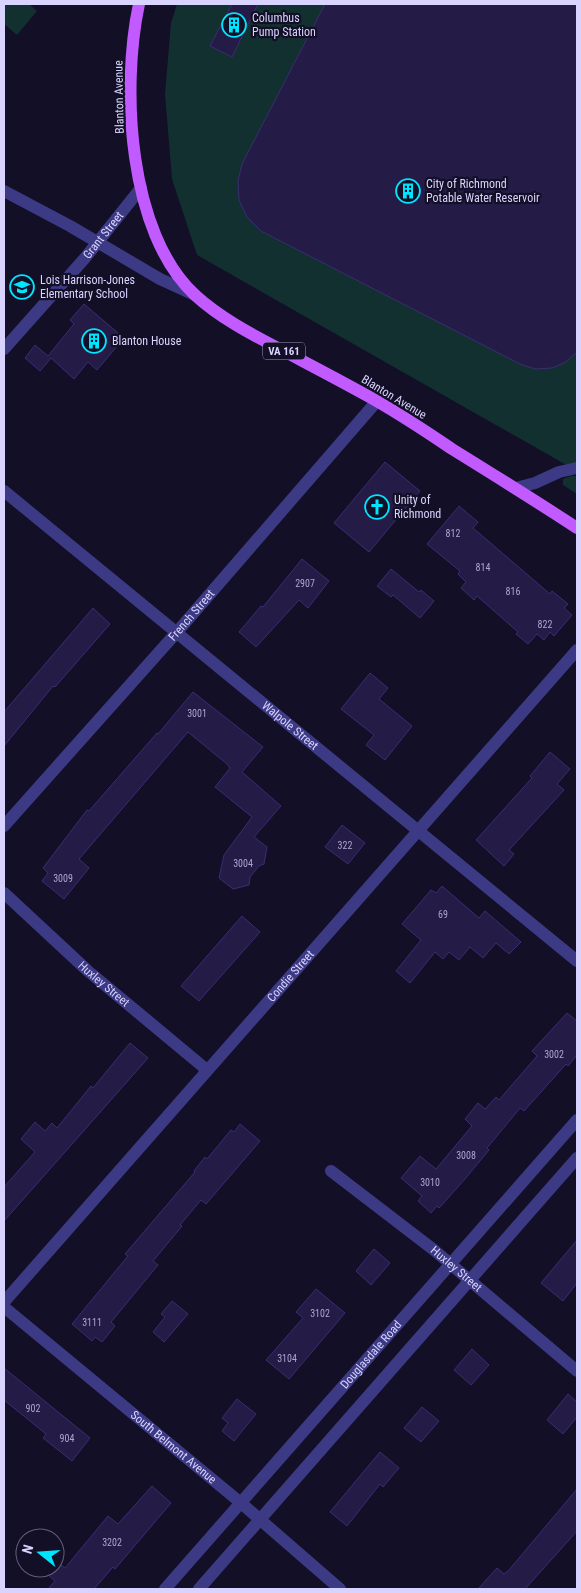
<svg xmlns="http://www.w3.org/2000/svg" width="581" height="1593" font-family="'Roboto Condensed',sans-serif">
<rect width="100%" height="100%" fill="#130f26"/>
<path fill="#12302f" d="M4 4H29L37 11 17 35 4 24Z
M177 4H577V471L197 255 172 179 165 94 171 23Z
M571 476H577V494L563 485V479Z"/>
<path fill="#241b47" stroke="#3b2d73" d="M232 4H258L232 57 210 46Z
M325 4H577V352L566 362 552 368 535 369 520 364 261 231 247 217 239 200 238 181 242 164Z
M84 304 124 338 97 370 88 362 74 379 51 358 40 371 25 358 35 345 48 356 74 324 70 320Z
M385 462 420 491 369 552 334 523Z
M459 506 478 522 473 528 550 594 552 591 568 604 564 608 572 615 554 636 550 632 544 640 537 634 528 644 516 634 518 632 477 596 474 600 461 588 466 582 458 574 460 571 427 544Z
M302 559 329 581 308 608 299 600 256 647 239 632 261 606 263 607Z
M391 569 419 592 421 590 434 601 420 618 393 595 391 597 377 586Z
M93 608 110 624 62 679 55 687 53 686 4 746V712Z
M370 673 388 688 379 699 412 726 385 760 366 745 374 735 341 709Z
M193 692 263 747 242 772 281 806 254 837 267 847 264 864 259 866 250 877 249 885 233 889 219 878 224 855 252 817 215 787 230 768 227 764 188 732 79 859 89 868 64 899 42 881 48 873 43 868 87 810 89 811 157 733 158 734Z
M550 752 570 769 557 784 564 790 509 850 514 854 504 866 476 840 532 778 530 776Z
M342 825 365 843 348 864 325 847Z
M442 886 479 918 485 911 521 942 509 954 496 943 483 958 470 947 459 960 449 952 443 959 435 952 410 983 396 971 421 940 402 924 431 890 436 893Z
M242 916 260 932 199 1001 181 986Z
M567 1013 577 1021V1055L568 1066 566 1064 524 1111 520 1108 487 1148 489 1150 465 1179 439 1208 437 1206 431 1213 418 1201 422 1196 401 1178 420 1156 436 1169 472 1126 465 1119 478 1103 485 1109 496 1097 499 1100 537 1056 532 1051Z
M130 1043 148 1058 4 1221V1187L35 1152 21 1139 35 1122 45 1131 52 1123 57 1128 91 1086 93 1088Z
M240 1124 260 1141 206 1204 201 1200 180 1225 182 1226 153 1261 158 1265 111 1322 115 1326 102 1342 95 1337 92 1341 72 1324 128 1256 125 1254 195 1172 194 1171 205 1157 207 1159 231 1130 234 1132Z
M577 1240V1283L563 1301 541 1283Z
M374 1249 390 1263 371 1285 356 1271Z
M316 1289 345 1313 289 1379 266 1360 303 1318 296 1312Z
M172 1301 188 1314 164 1342 153 1332 165 1317 161 1314Z
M472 1349 489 1365 471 1385 454 1370Z
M4 1368 90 1438 72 1461 43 1438 46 1434 4 1400Z
M568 1394 577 1402V1417L563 1434 547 1420Z
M237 1399 256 1414 234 1441 222 1431 228 1423 222 1418Z
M422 1407 439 1421 421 1442 404 1428Z
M380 1452 399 1468 383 1487 380 1484 347 1526 330 1512Z
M152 1486 171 1503 115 1569 113 1567 94 1589H48L55 1581 46 1573 50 1568H55L56 1561 65 1568 108 1516 118 1524Z
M577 1489V1531L525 1589H478L497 1568 504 1574 509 1570Z"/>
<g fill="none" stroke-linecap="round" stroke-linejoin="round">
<g stroke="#3d3a85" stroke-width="12">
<path d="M4 191 70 226 160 279 195 295"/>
<path id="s1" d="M4 349 85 258 141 188"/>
<path d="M516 488 535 483 559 472 577 468"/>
<path id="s2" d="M4 491 577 961"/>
<path id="s3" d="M4 826 177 632 377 401"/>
<path id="s4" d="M4 893 88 971 207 1070"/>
<path id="s5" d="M331 1171 434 1250 577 1371"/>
<path id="s6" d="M4 1302 577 650"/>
<path id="s7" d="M4 1307 241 1503 340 1589"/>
<path id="s8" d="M165 1589 577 1120"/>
<path d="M199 1589 577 1158"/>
</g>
<path stroke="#c25bff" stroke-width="12" d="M139 4C121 88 128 233 195 295 219 317 249 333 278 348 310 365 343 382 375 400 401 415 427 432 452 449 494 475 536 501 577 528"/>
</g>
<defs>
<g id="building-ring" transform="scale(1.25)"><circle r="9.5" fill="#130f26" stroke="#00e5ff" stroke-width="1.5"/><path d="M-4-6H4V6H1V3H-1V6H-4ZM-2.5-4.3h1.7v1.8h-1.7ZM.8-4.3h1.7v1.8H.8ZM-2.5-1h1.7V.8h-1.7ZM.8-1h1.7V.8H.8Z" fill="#00e5ff"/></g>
<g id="school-ring" transform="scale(1.25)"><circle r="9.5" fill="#130f26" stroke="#00e5ff" stroke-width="1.5"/><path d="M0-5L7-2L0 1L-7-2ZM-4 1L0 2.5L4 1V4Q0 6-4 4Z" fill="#00e5ff"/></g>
<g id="church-ring" transform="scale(1.25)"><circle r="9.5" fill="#130f26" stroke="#00e5ff" stroke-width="1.5"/><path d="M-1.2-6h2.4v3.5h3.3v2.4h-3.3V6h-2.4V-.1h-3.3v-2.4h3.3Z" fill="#00e5ff"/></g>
</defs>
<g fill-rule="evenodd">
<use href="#building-ring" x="234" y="25"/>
<use href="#building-ring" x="408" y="191"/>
<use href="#school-ring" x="22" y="287"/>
<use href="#building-ring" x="94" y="341"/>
<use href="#church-ring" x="377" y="507"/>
</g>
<g text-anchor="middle" stroke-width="4.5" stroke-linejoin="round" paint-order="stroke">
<g font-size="10" fill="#aca6d1">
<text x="453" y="537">812</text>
<text x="483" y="571">814</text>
<text x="305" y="587">2907</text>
<text x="513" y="595">816</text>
<text x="545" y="628">822</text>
<text x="197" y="717">3001</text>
<text x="345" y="849">322</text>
<text x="243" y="867">3004</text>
<text x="63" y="882">3009</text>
<text x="443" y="918">69</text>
<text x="554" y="1058">3002</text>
<text x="466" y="1159">3008</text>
<text x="430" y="1186">3010</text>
<text x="320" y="1317">3102</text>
<text x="92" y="1326">3111</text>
<text x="287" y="1362">3104</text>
<text x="33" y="1412">902</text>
<text x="67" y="1442">904</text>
<text x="112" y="1546">3202</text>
</g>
<rect fill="#130f26" stroke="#9e99be" stroke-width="1" x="263" y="342.5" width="42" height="17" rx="4"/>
<g font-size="11" font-weight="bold" fill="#d9d4ff">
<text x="284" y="355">VA 161</text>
</g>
<g font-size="12" fill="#d9d4ff" stroke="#130f26" text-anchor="start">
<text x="252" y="22">Columbus<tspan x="252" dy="14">Pump Station</tspan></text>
<text x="426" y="188">City of Richmond<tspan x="426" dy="14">Potable Water Reservoir</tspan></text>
<text x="40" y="284">Lois Harrison-Jones<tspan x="40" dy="14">Elementary School</tspan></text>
<text x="112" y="345">Blanton House</text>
<text x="394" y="504">Unity of<tspan x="394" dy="14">Richmond</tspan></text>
</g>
<g font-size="12" fill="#d9d4ff" stroke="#130f26">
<text transform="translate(119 97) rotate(-91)" y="4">Blanton Avenue</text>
<text dy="4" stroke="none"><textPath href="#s1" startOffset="151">Grant Street</textPath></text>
<text transform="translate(394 397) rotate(31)" y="4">Blanton Avenue</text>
<text dy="4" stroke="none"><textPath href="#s3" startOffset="282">French Street</textPath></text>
<text dy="4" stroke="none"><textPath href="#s2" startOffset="370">Walpole Street</textPath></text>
<text dy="4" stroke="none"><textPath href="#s6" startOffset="434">Condie Street</textPath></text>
<text dy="4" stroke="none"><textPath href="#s4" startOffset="135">Huxley Street</textPath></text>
<text dy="4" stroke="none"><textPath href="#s5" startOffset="159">Huxley Street</textPath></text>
<text dy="4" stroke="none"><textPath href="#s8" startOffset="312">Douglasdale Road</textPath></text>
<text dy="4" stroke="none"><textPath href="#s7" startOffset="220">South Belmont Avenue</textPath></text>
</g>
</g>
<rect width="581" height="1593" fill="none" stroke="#d9d4ff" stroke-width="10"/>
<g transform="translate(40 1553) rotate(287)"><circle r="24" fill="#130f26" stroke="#625e7d"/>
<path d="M0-4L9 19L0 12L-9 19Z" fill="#00e5ff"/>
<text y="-8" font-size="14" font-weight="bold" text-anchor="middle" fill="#d9d4ff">N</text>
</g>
</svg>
